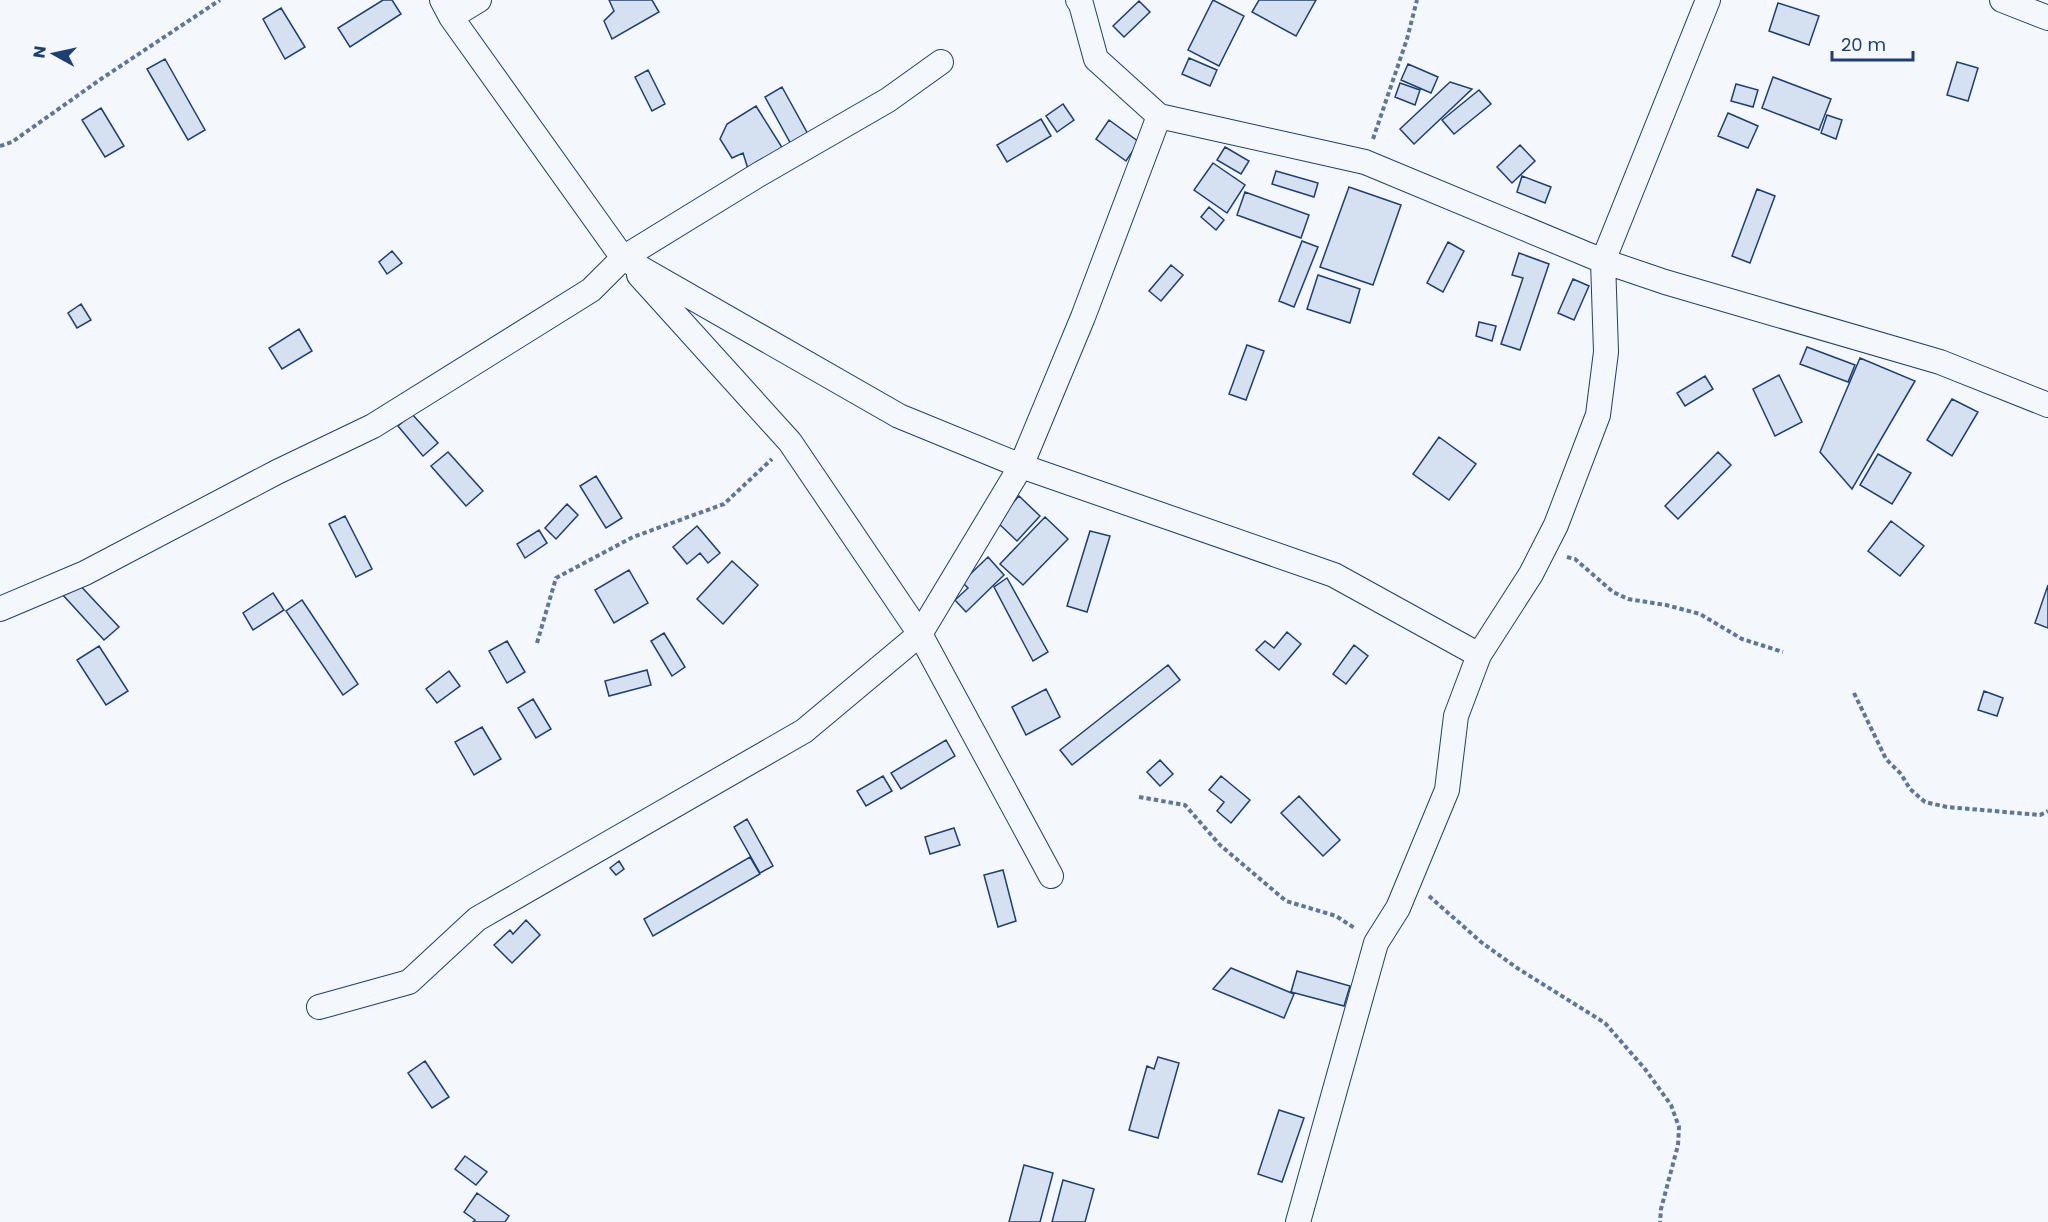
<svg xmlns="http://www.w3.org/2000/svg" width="2048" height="1222" font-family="Poppins,sans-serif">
<rect width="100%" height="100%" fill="#f4f7fb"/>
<path fill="#d5e0f0" stroke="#1d3f73" stroke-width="1.5" d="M383 0H392L401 14 350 47 338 28Z
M609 0H652L659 12 612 39 604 21 614 11Z
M1213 0 1244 16 1219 66 1188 50Z
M1259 0H1316L1296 36 1252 12Z
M1139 1 1150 12 1124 37 1113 26Z
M1778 3 1819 16 1809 45 1769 31Z
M281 8 305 47 285 59 263 19Z
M1189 58 1217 70 1210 86 1182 74Z
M165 59 205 130 188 140 147 69Z
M1957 62 1978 68 1968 101 1947 95Z
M1408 64 1438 77 1431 93 1401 80Z
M648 70 665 104 652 111 635 77Z
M1773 77 1831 99 1819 130 1762 108Z
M1450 82 1472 89 1414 144 1400 129Z
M1400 83 1420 90 1415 105 1395 97Z
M1736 84 1758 90 1753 107 1731 101Z
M782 87 809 136 792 146 765 97Z
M1479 90 1491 104 1454 134 1442 120Z
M1063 104 1074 120 1057 132 1046 116Z
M756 106 783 149 748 169 743 153 732 158 720 139 727 124Z
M101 108 124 146 105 157 82 120Z
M1728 113 1758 126 1748 148 1718 136Z
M1827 115 1842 120 1836 139 1821 133Z
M1041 119 1051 136 1007 162 997 145Z
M1109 120 1139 142 1126 161 1096 139Z
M1520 145 1535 161 1512 183 1497 167Z
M1225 147 1249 161 1241 174 1217 160Z
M1213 163 1245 185 1227 213 1194 190Z
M1276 171 1318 183 1314 197 1272 184Z
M1522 176 1551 187 1545 203 1517 192Z
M1349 187 1401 205 1373 285 1320 267Z
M1757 189 1775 196 1750 263 1732 256Z
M1245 192 1309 215 1301 238 1237 215Z
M1209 207 1224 220 1216 230 1201 217Z
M1302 241 1318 247 1294 307 1279 301Z
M1448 242 1464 251 1443 292 1427 283Z
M392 251 402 263 387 274 379 262Z
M1519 253 1549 264 1520 350 1501 344 1523 278 1512 275Z
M1171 265 1183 275 1161 301 1149 291Z
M1318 275 1360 289 1350 323 1307 309Z
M1573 279 1589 286 1574 320 1558 313Z
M81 304 91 320 77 328 68 313Z
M1479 322 1496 326 1492 341 1476 336Z
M299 329 312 351 282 369 269 348Z
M1247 345 1264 351 1246 400 1229 394Z
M1807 347 1855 365 1848 382 1800 364Z
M1860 358 1915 381 1852 489 1820 452Z
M1779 375 1802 422 1775 436 1753 389Z
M1705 376 1713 389 1685 406 1677 393Z
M1952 399 1978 412 1952 456 1927 440Z
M412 414 438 443 423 456 398 426Z
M1439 437 1476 464 1449 500 1413 474Z
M448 452 483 491 466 506 431 466Z
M1718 452 1731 465 1678 519 1665 506Z
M1878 454 1911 473 1892 504 1860 485Z
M596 476 622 518 606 528 580 486Z
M1019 496 1040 516 1017 541 996 521Z
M567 504 578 515 556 539 545 528Z
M345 516 372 569 356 577 329 524Z
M1045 517 1068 539 1023 585 1000 564Z
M1891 521 1924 546 1900 576 1868 551Z
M697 526 720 553 708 563 700 553 687 564 673 547Z
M539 530 547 543 525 558 517 544Z
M1090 531 1110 536 1087 612 1067 606Z
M988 557 1004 575 966 612 955 600 968 588 962 582Z
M732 561 758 585 723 624 697 599Z
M629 570 648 603 614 623 595 590Z
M1007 578 1048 652 1033 661 994 587Z
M76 581 119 627 104 640 62 594Z
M2048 585V628L2035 623Z
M273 593 284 610 253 630 243 613Z
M302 600 358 684 343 695 286 611Z
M1287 632 1301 644 1279 670 1256 650 1265 641 1274 648Z
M664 633 685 667 672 676 651 641Z
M507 641 525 672 507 683 489 651Z
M1354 645 1368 656 1346 684 1333 674Z
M99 646 128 691 106 705 77 660Z
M1168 665 1180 680 1072 765 1060 750Z
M647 670 651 685 609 696 605 681Z
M449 671 460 686 437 703 426 689Z
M1046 689 1060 717 1026 735 1012 707Z
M1984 691 2003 698 1997 716 1978 710Z
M533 699 551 729 536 738 518 708Z
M482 727 501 759 474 775 455 742Z
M946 740 955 756 901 789 891 773Z
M1160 760 1173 774 1160 786 1147 772Z
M883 776 892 791 866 806 857 791Z
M1221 776 1250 800 1231 823 1217 811 1224 802 1209 790Z
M1299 796 1340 840 1323 856 1281 813Z
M747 819 773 866 760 873 734 827Z
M954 828 960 845 930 854 925 837Z
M750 857 760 874 653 936 644 919Z
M619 861 624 869 616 875 610 868Z
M1003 870 1016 921 998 927 984 875Z
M526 920 540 935 512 963 494 945 510 930 513 934Z
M1231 968 1294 994 1284 1018 1213 989Z
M1297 971 1350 986 1344 1006 1291 992Z
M1158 1057 1179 1063 1158 1138 1129 1130 1147 1066 1154 1069Z
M425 1061 449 1097 432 1108 408 1073Z
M1279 1110 1304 1118 1282 1182 1258 1174Z
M465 1156 487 1172 476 1185 455 1169Z
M1024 1165 1053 1173 1040 1222H1009Z
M1063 1180 1094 1189 1085 1222H1052Z
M477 1193 509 1216 505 1222H473L475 1220 464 1212Z"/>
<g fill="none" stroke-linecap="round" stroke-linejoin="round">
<g stroke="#1d3f73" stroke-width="26">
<path id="street" d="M442 0 451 17 623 258 899 416 1021 466 1334 575 1479 655
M1078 0 1081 4 1096 59 1159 116 1365 162 1603 261 1665 282 1940 362 2048 405
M2002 0 2048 18
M451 17 479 0
M639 275 790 442 920 634 1051 876
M0 609 85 573 277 472 373 426 591 290 623 258 758 175 888 100 941 62
M319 1007 409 982 477 919 804 731 920 634 1021 466 1083 317 1159 116
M1298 1222 1376 943 1398 908 1447 790 1456 716 1479 655 1531 574 1556 525 1598 415 1606 352 1603 261 1708 0"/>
</g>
<path stroke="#5e769c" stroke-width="4" stroke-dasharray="4.5 3" stroke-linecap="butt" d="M1373 139 1407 39 1417 0
M0 146 12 142 101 79 220 0
M1567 557 1575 559 1613 592 1628 599 1666 605 1700 614 1742 639 1783 652
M537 643 556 578 633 537 724 504 772 459
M1854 693 1886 759 1901 774 1910 789 1925 802 1947 807 2040 815 2048 811
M1139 797 1185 805 1220 845 1286 901 1336 916 1356 929
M1429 896 1481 942 1517 968 1605 1023 1645 1069 1671 1105 1679 1127 1678 1145 1661 1209 1660 1222"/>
<use href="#street" stroke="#f4f7fb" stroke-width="24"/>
</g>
<g transform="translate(54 54) rotate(278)" stroke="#f4f7fb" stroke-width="4.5" paint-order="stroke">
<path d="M0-4.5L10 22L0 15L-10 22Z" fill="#1d3f73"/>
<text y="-9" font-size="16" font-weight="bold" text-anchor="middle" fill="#1d3f73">N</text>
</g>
<path d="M1832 51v9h81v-9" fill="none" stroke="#1d3f73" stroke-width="3"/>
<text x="1841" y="51" font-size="18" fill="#1d3f73" stroke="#f4f7fb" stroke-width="4.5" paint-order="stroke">20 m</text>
</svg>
